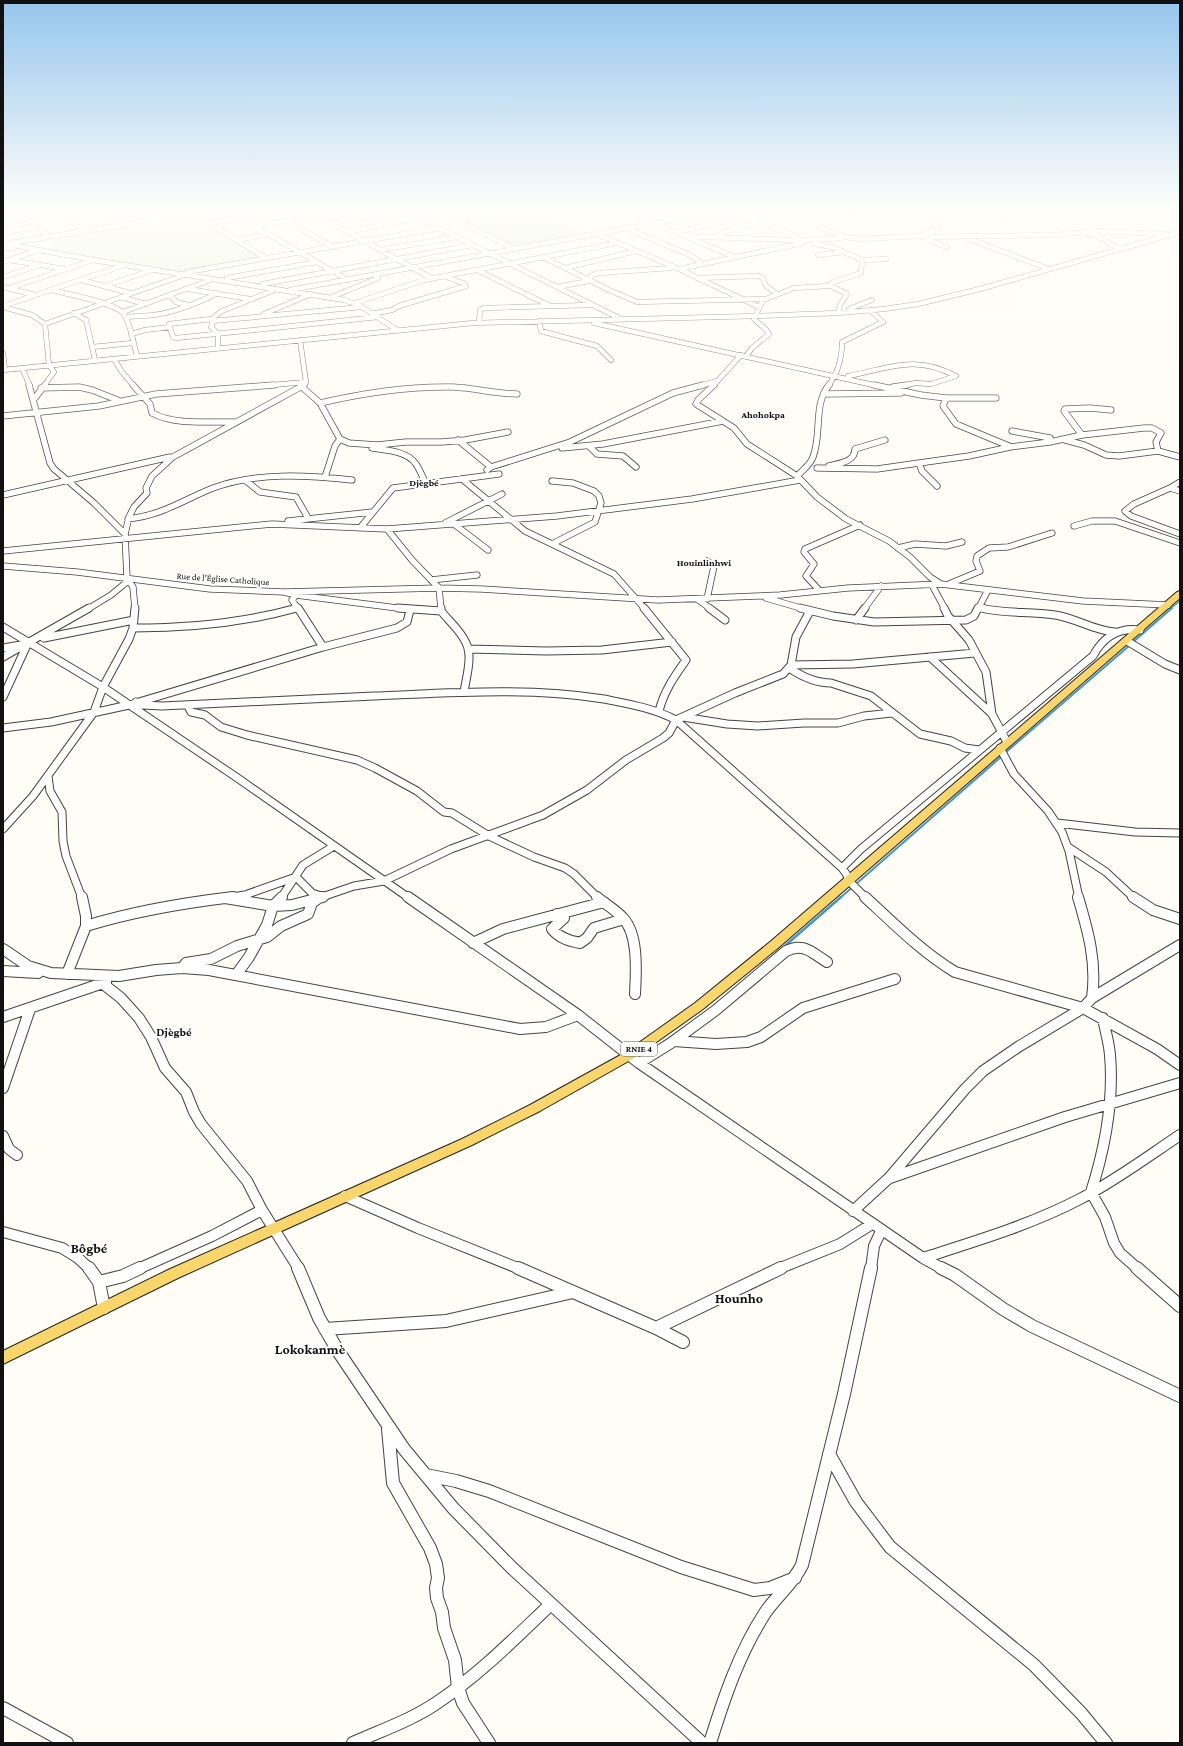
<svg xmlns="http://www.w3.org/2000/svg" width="1183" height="1746" font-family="'Crimson Pro',serif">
<rect width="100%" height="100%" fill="#fffdf5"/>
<path fill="#d5ebbd" d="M502 211H538L588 234 515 248 457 219Z"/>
<path fill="#e6f2cf" d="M196 216 261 257 181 271 48 250 54 239Z"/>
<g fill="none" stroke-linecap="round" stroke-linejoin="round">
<path stroke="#3f96cf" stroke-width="1.5" d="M1170 609 1180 601"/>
<path stroke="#3f96cf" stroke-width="2" d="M1133 642 1172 608
M1005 753 1130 645
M840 898 1002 756"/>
<path stroke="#3f96cf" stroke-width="2.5" d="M764 964 841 897
M652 1050 684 1028"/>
<g stroke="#444" stroke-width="5.5">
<path id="minor-far4" d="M17 211 50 237
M56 211 85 231
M98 211 119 226
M141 211 155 220
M405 211 621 319
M438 211 515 249
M671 211 686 218
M733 211 797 237
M846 211 866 215
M3 212 10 211
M192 213 266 258
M549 213 560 211
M317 215 431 278
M1002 217 1027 212 1024 211
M240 218 348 280
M454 219 498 211
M286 221 333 247
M3 223 26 219
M208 223 281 211
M331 223 401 211
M656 224 735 257
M254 226 341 211
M819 227 845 237
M628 229 690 255 702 264
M3 232 37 227
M346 232 419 218
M675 232 776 211
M597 234 679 269 759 307
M1086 234H1093L1120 249
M685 236 793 240 833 239 845 237 861 239 916 236 933 232 938 228 934 224 944 218V215L957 211
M715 237 724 232 760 222
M922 237 1053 235 1098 231 1166 234
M969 239 1049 269
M236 240 269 234
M928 240 947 247
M11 243 208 211
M813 243 835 248 862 260 886 259
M3 244 14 243 18 245 12 248H3
M17 246 93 260 344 300 359 305 397 330
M380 250 456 237
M818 255 843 252
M543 257 609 290 637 302 765 299
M9 260 65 269
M3 262 36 251
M565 268 636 251
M679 269 803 243
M477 270 548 305
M187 272 439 228
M3 277 37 266
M227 278 317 262
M697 278 758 276 763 278 766 286 777 294
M81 280 130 293
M263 284 472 245
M829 285 847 294 840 305 838 313
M105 286 152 270
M3 287 35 295
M557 287 589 281 591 276 598 273 671 268
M10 288 93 260
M188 289 250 299
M51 290C67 294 111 302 122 312 130 319 134 346 137 356
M290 290 721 211
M168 296 172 297 176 302 188 305
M120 297 146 304
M332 297 378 278
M355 303 424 280 617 243
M3 306 122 266
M3 307 32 315 45 324 49 365 54 372 44 386
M849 309 872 300
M123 312 213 279
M74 313 86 320 95 360
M264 314 311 294
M371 314 392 310 399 306 466 286 463 283 446 277
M126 317C135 316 145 316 154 315 176 312 198 303 218 293
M211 319 169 324 173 337 176 338 378 317
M212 321 362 307
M539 321 541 331 597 346 611 360
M479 323 480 310 484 308 591 305
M594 323 878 386
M45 324 184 275
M131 334 145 330 170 327
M300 340 306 382 303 386
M92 347 133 343
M218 348V334L211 327 214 317 222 311 277 289
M3 353 5 370
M746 356 752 348 769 334C768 330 758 323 754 319L763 300 794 288 828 286 833 282 861 273 862 260
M114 359 122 372 134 386
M22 368 30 386
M3 370 473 323 757 316 838 313 884 309 918 304 980 289 1180 232
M848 376C891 368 914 354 956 376L931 384 916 383 901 386
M261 386 306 382
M700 386 716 381
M713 386 741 355
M828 386C838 373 842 358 842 342L883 322 871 311"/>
</g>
<g stroke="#444" stroke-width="7">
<path id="minor-far3" d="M29 385 50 463 54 469 94 503 125 534
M133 385 150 404 152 413C177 426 209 421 236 422
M714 385 698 400 696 404 734 428 747 444 797 476 817 497 846 519 889 541 910 557 930 577 941 584 1083 601 1168 605
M874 385 921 395 946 398H996
M302 387 320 403 340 439 349 443 377 445 406 442H442L465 440 508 432
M893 387 907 385
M41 388 79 387 92 390 120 401
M824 394 901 393
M946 398 943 406 956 424 1009 446
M34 399 45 385
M320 403C363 393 409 386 453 387 475 388 496 394 517 394
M3 416 99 406 156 394 274 385
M1012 431 1050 438
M1082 435 1064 411 1065 409 1090 408 1111 410
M458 440 491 467 487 470
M1065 440 1084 445 1106 455 1119 456 1158 451 1180 457
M589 446 597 454 623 456 636 467
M372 448C386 450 407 451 416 464 420 470 423 478 426 484
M562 448 603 444 723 421
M829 466C840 463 855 462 855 449L885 440
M491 467 570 442 673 393 703 385
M817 468 877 469 919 463
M797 476C802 471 811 464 813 457 822 435 813 404 829 385
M325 477 335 446 340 439
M462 479 525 531 614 574 645 609
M245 480 260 492 296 497 308 518
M552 481 573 483 594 491 599 496 601 503 595 522 552 544
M1180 482 1170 488 1180 491
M937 486 922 471 919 463 969 456 1010 447 1050 442 1082 435 1144 428H1152L1161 433 1156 442 1158 451
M1170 488 1134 504 1125 511 1131 516 1180 534
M3 495 170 457
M128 519C163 515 183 500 213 488 257 472 306 475 352 480
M288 521 373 512
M445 523 502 494
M454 524 488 550
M1074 526 1092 521H1115L1180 543
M360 528 393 488 499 474
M387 529 412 560 439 588 441 609
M898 548 915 544 946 546 962 542
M3 551 272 524 387 529 557 516 692 499 800 480
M707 561 714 566 707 599
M3 566 77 572 210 589 284 592 296 595 405 609
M431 580 477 575
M949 584 980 571 976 561 977 556 989 548 1008 547 1052 533
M932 585 945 609
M819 590 806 576 814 564 804 552 805 549 860 525
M284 592 439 588 481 589 658 600 780 595 848 588 941 584
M296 595 292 600 298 609
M766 598 804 609
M697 599 711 609
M979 608 985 609
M88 609 111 595 128 581
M135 609 133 587 127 578 125 534 129 517 134 507 147 493 146 488 152 476 173 457 304 385
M293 609 298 608
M864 609 881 586
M978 609 988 590"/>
</g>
<g stroke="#444" stroke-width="9">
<path id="minor-far2" d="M298 608 323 647
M398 608 441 611
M441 608V611C449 621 461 631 466 643 473 656 466 678 464 692
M644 608 686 660C674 677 664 691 659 711
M709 608 725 620
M800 608 833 616 874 622 966 620 974 616 978 608
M944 608 948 616 969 640 986 672 992 714 1007 742
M981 608C1005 614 1030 611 1055 615 1076 618 1094 631 1115 632
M856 620 865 608
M3 627 103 687 239 779 409 898
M133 628C189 628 243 623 297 608
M44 638 134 620
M1127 641 1165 664 1180 670
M3 648 21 645
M468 649 546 651 602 650 672 642
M3 657 89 608
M930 657 992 714
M791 665 853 664 975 653
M789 668C801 676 817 683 831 683L871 696 920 734 951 741 965 748 979 750
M3 697 27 645
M136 702 142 705 162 706C233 703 303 699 374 696 450 693 528 687 604 699 629 704 653 708 676 720L842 868 847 875 848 880 866 898
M188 706 191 712 205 715 221 727 247 735 357 760 375 768 417 791 444 812 452 813 489 836 534 857 565 868 574 874 598 898
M683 717 727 724 758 726 804 723H838L864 716 892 713
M3 728 51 722 129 705 323 647 397 628 407 622 410 610
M1000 748 1014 774 1048 811 1062 832 1069 851 1079 898
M48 776 50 791 62 812 63 841 66 856 82 898
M1057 823 1135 832 1180 833
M3 829 33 796 94 712 103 687 129 639 133 628 135 608
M1068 847 1106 872 1134 898
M842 868 861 849 1093 656C1103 637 1119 627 1140 630
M225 898 245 895 296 877 312 893 321 896 319 898
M281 898 303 865 334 846
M319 898 354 886 384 881 451 849 543 815 587 790 626 760 663 738 669 733 676 720 735 693 783 674 791 665 796 637 810 611"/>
</g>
<g stroke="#444" stroke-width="12">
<path id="minor-far1" d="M408 897 578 1015 639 1063 923 1258 943 1269
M597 897C605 904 616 910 623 918 639 935 636 973 635 994
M865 897C893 923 922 952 955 972L1083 1008 1157 1049 1180 1065
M1078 897C1088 931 1097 962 1092 998
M1133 897 1153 910 1180 919
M225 898 273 906 292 905 323 897
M557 914 564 918 552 929C559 938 569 941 580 943L587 938 594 928 624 919
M86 926C134 911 183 903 233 897
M473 943 503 929 604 902
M3 949 28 966 51 973 119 976 156 970 182 968 209 970 520 1029 546 1027 578 1015
M182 968 186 963 211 959 237 946 267 937 281 926 308 914 312 903 320 897
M3 971 38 973
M67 974 86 926V916L82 897
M236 975 249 957 267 925 273 906 282 897
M102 983 121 998 139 1018 151 1037 165 1068 186 1092 194 1112 201 1124 247 1181 262 1210 299 1269
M3 1017 106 982
M1103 1018C1105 1030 1109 1042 1110 1055 1114 1101 1105 1148 1091 1192L1105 1217 1114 1243 1120 1253 1138 1269
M674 1041 716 1044 747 1042 761 1037 803 1008 895 979
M639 1063 671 1043 716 1010 786 951C804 942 812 953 827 962
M3 1088 30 1009
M3 1136 9 1149 17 1155
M890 1178 1065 1117 1180 1083
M345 1196 418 1228 520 1269
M853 1211 889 1178 965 1089 983 1071 1018 1047 1083 1008 1092 998 1180 945
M3 1232 62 1248 78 1258 90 1269
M923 1258C976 1241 1030 1225 1080 1199 1115 1181 1147 1157 1180 1135
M138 1269 212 1236 262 1210
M778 1269 840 1244 872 1224
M871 1269 874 1246 881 1231"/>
</g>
<g stroke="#444" stroke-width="14">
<path id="minor" d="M89 1268 99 1282 104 1308
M298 1268 319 1318 338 1351 404 1449 453 1508 512 1568 702 1743
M518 1268 656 1328 683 1342
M941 1268 955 1275 1003 1309 1032 1326 1180 1396
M1137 1268 1180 1306
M99 1282 123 1276 140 1268
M656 1328 781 1268
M325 1329 446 1321 573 1292
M388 1429 393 1483 430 1548 436 1564 438 1578 436 1588 437 1598 442 1612 444 1628 455 1660 458 1688 463 1703 489 1743
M829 1454 856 1502 890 1547 1034 1665 1081 1713 1106 1743
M426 1475 456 1481 489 1491 681 1567 754 1590 770 1588 795 1578
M3 1708 67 1743
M353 1743C382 1730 412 1720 438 1702 480 1674 515 1638 551 1604
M710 1743C724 1698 739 1653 765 1613 776 1596 793 1584 802 1565L844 1394 871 1268"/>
</g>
<g stroke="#222" stroke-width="2">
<path id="major" d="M1180 591V598L778 948 703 1009 634 1058 540 1111 472 1145 178 1278 3 1364V1351L168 1270 462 1139 530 1105 626 1052 695 1003 770 942 1177 592Z"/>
</g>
<use href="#minor-far4" stroke="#fff" stroke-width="4.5"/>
<use href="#minor-far3" stroke="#fff" stroke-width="5.5"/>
<use href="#minor-far2" stroke="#fff" stroke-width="7"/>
<use href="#minor-far1" stroke="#fff" stroke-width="10"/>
<use href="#minor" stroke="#fff" stroke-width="12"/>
<use href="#major" fill="#f9d66b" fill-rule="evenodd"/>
</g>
<linearGradient id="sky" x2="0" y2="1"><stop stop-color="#95c6ee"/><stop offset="0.46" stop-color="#fffefa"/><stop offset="1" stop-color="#fffefa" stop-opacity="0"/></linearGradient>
<rect width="1183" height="456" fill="url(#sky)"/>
<g text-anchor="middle" stroke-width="4" stroke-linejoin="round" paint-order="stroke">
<g font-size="9" fill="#111" stroke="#fff">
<text transform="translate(223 579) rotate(4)" y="3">Rue de l'Église Catholique</text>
</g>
<rect fill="#fff" stroke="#585858" stroke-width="1" x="621" y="1042" width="36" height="14" rx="3"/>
<g font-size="9" font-weight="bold" fill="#111">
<text x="639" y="1052">RNIE 4</text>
</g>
<g font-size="10" font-weight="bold" fill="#111" stroke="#fff">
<text x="763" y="418">Ahohokpa</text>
<text x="424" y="486">Djègbé</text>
<text x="704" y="566">Houinlinhwi</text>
</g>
<g font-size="12" font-weight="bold" fill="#111" stroke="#fff">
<text x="174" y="1036">Djègbé</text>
</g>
<g font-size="14" font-weight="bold" fill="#111" stroke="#fff">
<text x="89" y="1253">Bôgbé</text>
<text x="739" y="1303">Hounho</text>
<text x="310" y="1354">Lokokanmè</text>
</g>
</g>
<rect width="1183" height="1746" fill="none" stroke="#111111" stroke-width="8"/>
</svg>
